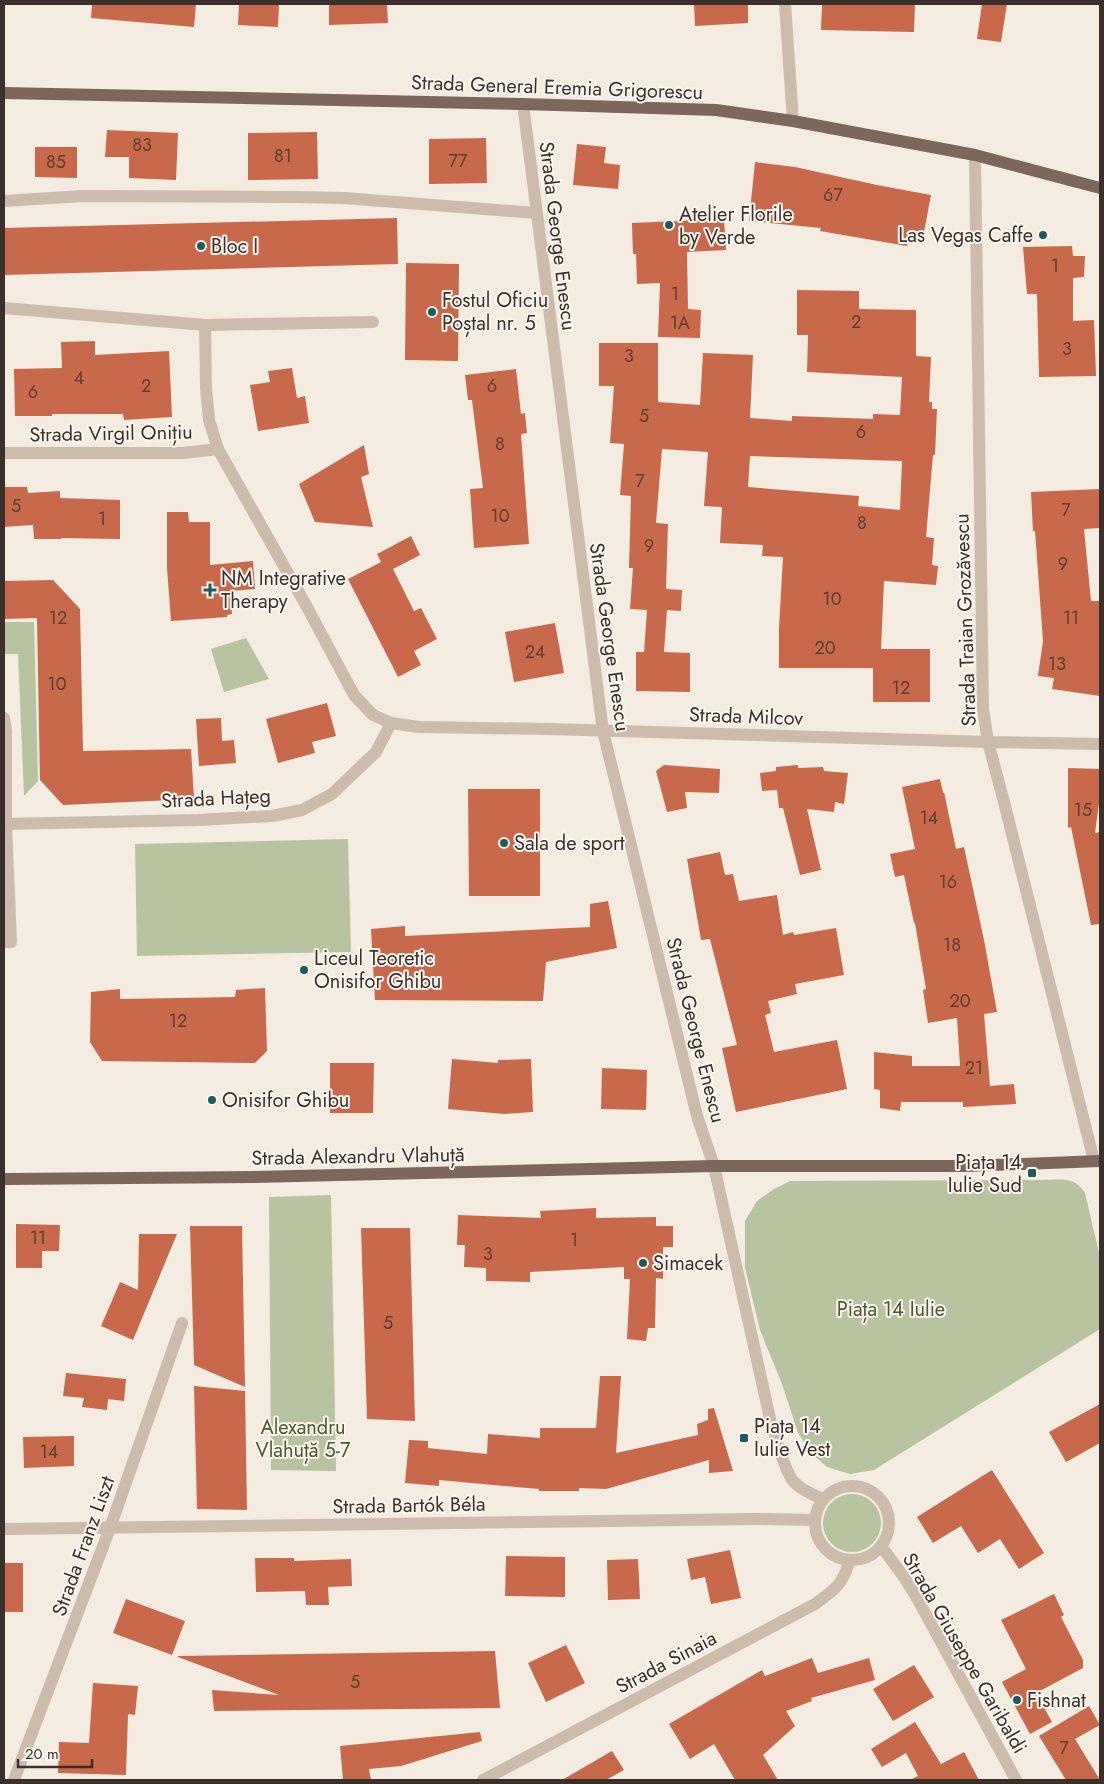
<svg xmlns="http://www.w3.org/2000/svg" width="1104" height="1784" font-family="Jost,sans-serif">
<rect width="100%" height="100%" fill="#f4ebe1"/>
<path fill="#b8c4a0" d="M4 622H34L38 781 24 796 18 654H4Z
M246 638 269 679 224 692 211 649Z
M348 839 351 952 137 956 135 844Z
M1043 1180C1061 1180 1074 1176 1085 1193L1100 1257V1329L874 1470 850 1474 827 1467 811 1453 798 1433 782 1384 760 1330 745 1268V1221L757 1201 774 1189 790 1181Z
M331 1195 336 1471 271 1470 269 1197Z
M823 1523a29 29 0 1 1 58 0a29 29 0 1 1-58 0Z"/>
<path fill="#c8694b" fill-rule="evenodd" d="M92 4H196L194 27 91 18Z
M239 4H279L278 27 238 25Z
M329 4H387L388 23 329 25Z
M694 4H748V23L695 26Z
M822 4H915L914 32 821 30Z
M982 4H1007L1001 42 977 39Z
M107 130 178 133 176 180 129 178V157H105Z
M317 132 318 179 248 180V133Z
M486 138 487 183 429 184V139Z
M577 144 606 147 604 163 620 165 618 189 573 185Z
M35 147H77V178L35 177Z
M755 162 795 167 877 185 931 195 924 232 910 230 907 246 820 231 821 228 749 221Z
M397 218 398 264 4 275V228Z
M724 219 726 250 687 252 688 309 701 310 700 338 658 337 660 283 637 284 636 254H633L632 223Z
M1072 246 1073 256H1085L1084 277 1073 278V321L1094 320 1096 376 1039 377 1037 294H1027L1023 247Z
M406 263 459 264 458 361 405 360Z
M797 290 859 291V309L916 310V356L931 357 929 402H932V409H937L935 455H933L926 537 934 538 932 565 938 566 936 585 884 581 881 649H930V702H873V668H779V628L783 557 762 556 763 545 720 543 722 507 704 506 708 452 662 449 656 523 668 524 666 589 682 590 681 611 667 610 664 652 690 653V692L636 691V652H644L647 610 630 609 633 568H629L631 496 620 495 624 444 610 443 614 386H599V343H658V402L700 405 703 353 753 355 750 418 792 421V416L873 419V414L900 415 902 377 807 372 808 335H797ZM750 456 902 461 900 510 858 506 859 496 748 487Z
M95 341V355L169 351 172 417 124 420 123 414H52V416H15L14 369 62 368 61 342Z
M292 368 297 398 305 396 309 423 258 431 250 385 270 382 268 371Z
M516 369 521 414 525 413 527 433 521 434 529 544 474 548 470 489 483 488 472 400H468L465 375Z
M364 445 369 474 361 477 373 527 315 522 299 484Z
M4 487H27L28 493 60 491V498L120 500V539L61 538V539H34L33 525 4 527Z
M1100 489V528L1084 529 1091 601H1100V696L1052 689 1054 678 1038 676 1043 641 1035 531H1033L1031 492Z
M167 512H188L189 522H210V565L253 561 255 589 230 591 232 614 227 615V617L171 621 167 568Z
M411 536 420 555 393 569 414 611 421 608 437 639 414 651 421 665 398 677 348 579 381 562 377 554Z
M53 580 80 609 83 751 191 749 194 799 63 805 40 780 37 618 4 619V581Z
M555 623 564 673 514 682 505 632Z
M327 703 336 736 312 742 315 753 278 763 266 719Z
M221 718 222 741 234 740 236 763 199 766 196 719Z
M664 765 720 769 719 793 685 792 687 808 667 812 656 771Z
M798 765V768L823 767 824 771 848 773 844 804 835 802 834 812 807 809 821 870 800 875 783 808H779L777 790 762 791 760 773 776 771V767Z
M1068 768 1100 769V796L1095 833 1100 832V924L1091 925 1071 827 1068 828Z
M940 779 943 793 944 792 956 849 964 847 984 940 997 1012 984 1014 990 1086 1014 1084 1016 1104 963 1107V1102H901L900 1111 880 1108V1090L874 1089V1052L912 1056V1066H960L957 1018 928 1023 923 990 926 989 915 923H914L904 875 895 877 890 854 915 849 902 787Z
M468 789H540V896H469Z
M720 852 725 875 733 874 739 901 777 895 783 935 793 932 794 935 836 928 844 975 795 984 797 994 768 1001 771 1013 765 1015 774 1052 837 1040 847 1089 736 1112 722 1048 737 1045 710 939 701 940 687 859Z
M608 901 617 948 546 962 543 1001 375 1000 371 929 405 926V936L590 927V904Z
M265 988 267 1051 255 1063 102 1061 90 1042 91 992 120 989V999L235 997 236 990Z
M452 1059 498 1063V1060L531 1059 533 1112 504 1114 448 1109Z
M330 1063H374L373 1113H330Z
M602 1068 647 1070 646 1110 601 1109Z
M596 1208V1218L656 1217V1226H673V1247H663V1279L656 1278 655 1328H648L646 1341 627 1339 630 1279H624V1267L530 1272V1282L486 1281V1268L464 1267 465 1245H457L458 1215 541 1218 540 1211Z
M16 1224 60 1225 59 1251H42V1268H16Z
M190 1226H242L245 1387 194 1365Z
M361 1228H410L415 1421 367 1419Z
M139 1234H177L133 1340 101 1326 120 1282 138 1290Z
M66 1373 126 1379 124 1401 108 1399 107 1410 82 1407 84 1398 63 1396Z
M600 1376H621L616 1453 698 1435 697 1424 708 1420V1409L714 1408 733 1471 709 1473V1460L606 1489 579 1488V1491H539V1489L439 1480V1486L405 1483 409 1440 428 1441V1448L487 1454 488 1434 540 1438V1428H596Z
M194 1386 245 1391 247 1510 197 1509Z
M1100 1404V1443L1066 1462 1049 1432Z
M74 1436V1466L24 1468 23 1437Z
M992 1470 1044 1553 1019 1569 1000 1539 978 1553 961 1526 933 1543 917 1517Z
M730 1550 741 1598 711 1604 705 1577 691 1580 687 1559Z
M506 1556 565 1557V1597L505 1596Z
M255 1558H294V1561L351 1559 352 1586 328 1587 329 1605H306L305 1591 256 1592Z
M638 1559 640 1599 608 1600 607 1560Z
M4 1563H23V1612H4Z
M1054 1594 1064 1615 1061 1617 1083 1660V1668L1036 1693 1052 1722 1030 1734 1002 1682 1026 1669 1001 1620Z
M126 1599 185 1621 172 1655 113 1633Z
M566 1645 585 1683 546 1702 528 1663Z
M495 1651 500 1708 214 1711 212 1690 279 1695 178 1657V1656Z
M812 1658 818 1673 869 1658 875 1680 811 1698 812 1701 786 1711 795 1726 763 1755 778 1780H735L714 1744 690 1759 669 1724 762 1670 765 1676Z
M914 1665 934 1697 893 1721 873 1689Z
M93 1683 138 1686 135 1715 128 1714 126 1775 58 1773 59 1742 89 1743Z
M1089 1706 1100 1725 1075 1739 1100 1780H1066L1039 1736Z
M915 1722 941 1764 964 1752 979 1780H910L918 1776 906 1753 882 1767 871 1749Z
M480 1732 482 1741 401 1766 369 1769 371 1780H343L340 1746Z
M612 1751 624 1770 606 1780H562Z"/>
<g fill="none" stroke-linecap="round" stroke-linejoin="round">
<path stroke="#cdbbac" stroke-width="12" d="M785 4 793 121
M523 104 603 731 697 1116 714 1166 771 1423C776 1438 784 1469 793 1481 801 1490 813 1495 823 1499
M975 155 983 709 988 742 1003 798 1094 1161
M4 201 83 196 294 197 344 198 536 213
M4 308 205 325 373 322
M205 325 206 388 209 420 218 449 307 607 354 695 373 715 391 723 419 727 549 729 988 742 1100 744
M4 453H183L218 449
M4 718 6 731V824L11 942H4
M4 824 198 820 272 816 302 810 332 794 376 752 391 723
M815 1523a37 37 0 1 1 74 0a37 37 0 1 1-74 0Z
M4 1529 757 1519 815 1520
M881 1546 906 1580 917 1598 1016 1780
M14 1780 110 1528 182 1323
M483 1780 815 1604C836 1589 842 1585 850 1560"/>
<path stroke="#7d675c" stroke-width="12" d="M4 93 523 104 716 110 793 121 975 155 1100 188
M4 1179 254 1177 714 1166H967L1100 1161"/>
</g>
<g fill="#1f5a5e" stroke="#fbf5ee" stroke-width="2">
<circle cx="669" cy="225" r="5"/>
<circle cx="1043" cy="235" r="5"/>
<circle cx="201" cy="246" r="5"/>
<circle cx="432" cy="312" r="5"/>
<path d="M207.5 582.5h5v5h5v5h-5v5h-5v-5h-5v-5h5z"/>
<circle cx="504" cy="843" r="5"/>
<circle cx="304" cy="970" r="5"/>
<circle cx="212" cy="1100" r="5"/>
<rect x="1027" y="1168" width="10" height="10" rx="2.5"/>
<circle cx="643" cy="1263" r="5"/>
<rect x="739" y="1433" width="10" height="10" rx="2.5"/>
<circle cx="1017" cy="1700" r="5"/>
</g>
<g text-anchor="middle" stroke-width="4" stroke-linejoin="round" paint-order="stroke">
<g font-size="18" fill="#5e3e33">
<text x="142" y="151">83</text>
<text x="283" y="162">81</text>
<text x="458" y="167">77</text>
<text x="56" y="168">85</text>
<text x="833" y="201">67</text>
<text x="1055" y="272">1</text>
<text x="675" y="300">1</text>
<text x="856" y="328">2</text>
<text x="680" y="329">1A</text>
<text x="1067" y="355">3</text>
<text x="629" y="362">3</text>
<text x="79" y="384">4</text>
<text x="146" y="392">2</text>
<text x="492" y="392">6</text>
<text x="33" y="398">6</text>
<text x="644" y="422">5</text>
<text x="861" y="438">6</text>
<text x="500" y="450">8</text>
<text x="640" y="487">7</text>
<text x="16" y="512">5</text>
<text x="1066" y="516">7</text>
<text x="500" y="522">10</text>
<text x="102" y="525">1</text>
<text x="862" y="529">8</text>
<text x="649" y="552">9</text>
<text x="1063" y="570">9</text>
<text x="832" y="605">10</text>
<text x="58" y="624">12</text>
<text x="1071" y="624">11</text>
<text x="825" y="654">20</text>
<text x="535" y="658">24</text>
<text x="1057" y="670">13</text>
<text x="57" y="690">10</text>
<text x="901" y="694">12</text>
<text x="1083" y="816">15</text>
<text x="929" y="824">14</text>
<text x="948" y="888">16</text>
<text x="952" y="951">18</text>
<text x="960" y="1007">20</text>
<text x="178" y="1027">12</text>
<text x="974" y="1074">21</text>
<text x="38" y="1244">11</text>
<text x="574" y="1246">1</text>
<text x="488" y="1260">3</text>
<text x="388" y="1329">5</text>
<text x="49" y="1458">14</text>
<text x="355" y="1688">5</text>
<text x="1064" y="1754">7</text>
</g>
<g font-size="20" fill="#3b302b" stroke="#fbf5ee">
<text transform="translate(557 87) rotate(2)" y="7">Strada General Eremia Grigorescu</text>
<text transform="translate(558 236) rotate(83)" y="7">Strada George Enescu</text>
<text transform="translate(111 433) rotate(-1)" y="7">Strada Virgil Onițiu</text>
<text transform="translate(965 620) rotate(-92)" y="7">Strada Traian Grozăvescu</text>
<text transform="translate(610 637) rotate(82)" y="7">Strada George Enescu</text>
<text transform="translate(746 716) rotate(2)" y="7">Strada Milcov</text>
<text transform="translate(216 798) rotate(-3)" y="7">Strada Hațeg</text>
<text transform="translate(696 1030) rotate(76)" y="7">Strada George Enescu</text>
<text transform="translate(358 1156) rotate(-1)" y="7">Strada Alexandru Vlahuță</text>
<text transform="translate(409 1505) rotate(-1)" y="7">Strada Bartók Béla</text>
<text transform="translate(83 1546) rotate(-70)" y="7">Strada Franz Liszt</text>
<text transform="translate(965 1653) rotate(60)" y="7">Strada Giuseppe Garibaldi</text>
<text transform="translate(666 1662) rotate(-28)" y="7">Strada Sinaia</text>
</g>
<g font-size="20" fill="#3b302b" stroke="#fbf5ee" text-anchor="start">
<text x="679" y="221">Atelier Florile<tspan x="679" dy="23">by Verde</tspan></text>
<text x="1033" y="242" text-anchor="end">Las Vegas Caffe</text>
<text x="211" y="253">Bloc I</text>
<text x="442" y="307">Fostul Oficiu<tspan x="442" dy="23">Poștal nr. 5</tspan></text>
<text x="221" y="585">NM Integrative<tspan x="221" dy="23">Therapy</tspan></text>
<text x="514" y="850">Sala de sport</text>
<text x="314" y="965">Liceul Teoretic<tspan x="314" dy="23">Onisifor Ghibu</tspan></text>
<text x="222" y="1107">Onisifor Ghibu</text>
<text x="1022" y="1169" text-anchor="end">Piața 14<tspan x="1022" dy="23">Iulie Sud</tspan></text>
<text x="653" y="1270">Simacek</text>
<text x="754" y="1433">Piața 14<tspan x="754" dy="23">Iulie Vest</tspan></text>
<text x="1027" y="1707">Fishnat</text>
</g>
<g font-size="20" fill="#4a5a2e" stroke="#fbf5ee">
<text x="891" y="1316">Piața 14 Iulie</text>
<text x="303" y="1434">Alexandru<tspan x="303" dy="23">Vlahuță 5-7</tspan></text>
</g>
</g>
<rect width="1104" height="1784" fill="none" stroke="#3b302b" stroke-width="10"/>
<path d="M18 1759v8h74v-8" fill="none" stroke="#3b302b" stroke-width="2.5"/>
<text x="25" y="1759" font-size="15" fill="#3b302b" stroke="#fbf5ee" stroke-width="4" paint-order="stroke">20 m</text>
</svg>
